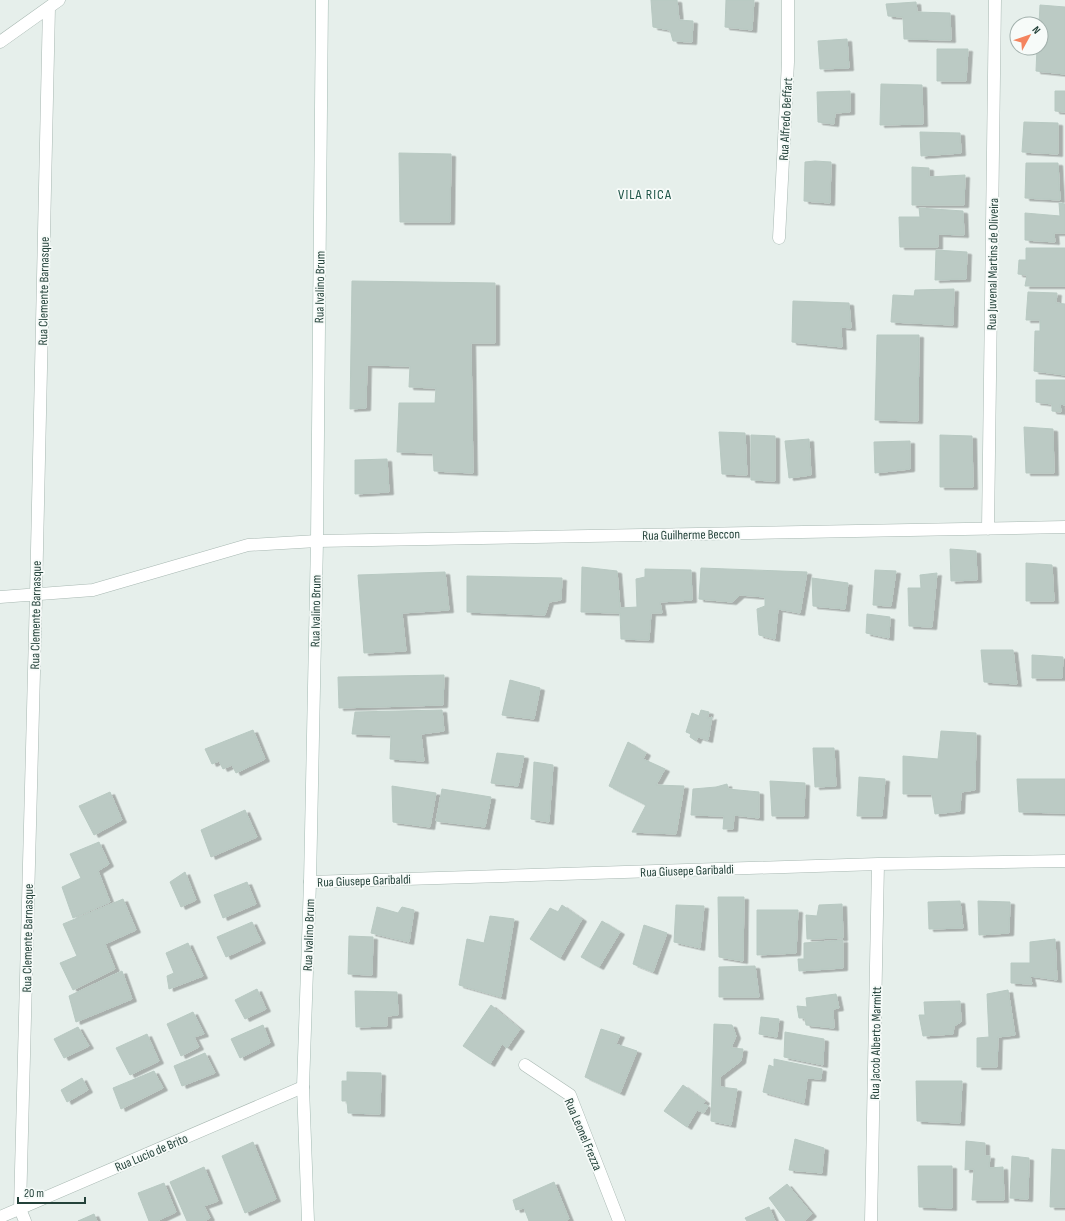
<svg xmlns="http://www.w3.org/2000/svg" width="1065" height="1221" font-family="'Sofia Sans Condensed',sans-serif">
<defs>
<filter id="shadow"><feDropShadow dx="4.5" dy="2.5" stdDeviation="0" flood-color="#0004"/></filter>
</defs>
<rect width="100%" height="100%" fill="#e6efeb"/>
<path fill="#bbcac4" stroke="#b8c9c2" filter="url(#shadow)" d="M651 0H677L679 20 693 21 692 42 673 41 670 30 653 27Z
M726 0H754L752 30 725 27Z
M916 2 917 12 950 13 951 40 904 39 903 17 888 16 886 4Z
M1040 5 1065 7V74L1036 71 1037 48H1041V24H1039Z
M847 39 849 68 820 69 818 41Z
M937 49H968L966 81H937Z
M881 84 922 85 923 124 880 125Z
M850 91V112L835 113 834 124 818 122 817 92Z
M1055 91H1065V112L1055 111Z
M1024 122 1058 123V154L1022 152Z
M920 132 960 133 961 153 921 156Z
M399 153 451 154 450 222H400Z
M815 161 831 162 830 203 804 201 805 162Z
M1026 163H1058L1060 200 1025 198Z
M912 167 929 168V177L965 175 964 205H912Z
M1059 203 1065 204V233H1054L1055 242 1025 240V213L1060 216Z
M919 208 963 211 964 235 938 234V247H900L899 217H920Z
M1026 248H1065V286H1025L1027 275 1018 274 1019 260H1026Z
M936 250 967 252 966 279 935 280Z
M352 281 495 283V343H471L473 473 434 471 433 453 397 452 399 403H435L436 388 409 387 410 366 367 365 366 408 350 409Z
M954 289 953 325 891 322 893 295 914 296 915 290Z
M1028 292 1057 293 1056 303 1065 304V375L1034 371 1035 331H1040V320H1026Z
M793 301 849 303 851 328 841 327 842 347 792 342Z
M877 335H919L918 421 875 420Z
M1036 380H1065V405L1060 404 1061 412 1052 411V404L1036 402Z
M1024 427 1053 429 1054 473H1026Z
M719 432 745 433 747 475 722 474Z
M751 435 775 436V481L751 480Z
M940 435 972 436 973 487H940Z
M809 439 811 475 789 478 785 441Z
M910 441V469L875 473 874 442Z
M387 459 389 492 355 494V460Z
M950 549 976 551 977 580 951 581Z
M1026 563 1052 565 1054 601H1026Z
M582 567 617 571 620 608 637 607 636 579 645 577V569L691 570 692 600 660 602 662 613H651L649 640 621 639 620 613 581 612Z
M701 568 807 572 800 613 778 609 775 639 759 635 757 609 765 606V597L740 595 732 602 699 599Z
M875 570 896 571 891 606 873 605Z
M445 572 449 610 402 613 406 651 364 653 358 575Z
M937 573 932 627 909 626 908 588H921L920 575Z
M467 576 562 578 561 600 549 602 545 615 467 612Z
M812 578 848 583 845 609 813 606Z
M867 614 890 617 889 638 866 633Z
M981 650H1013L1017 684 984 682Z
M1032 655 1063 657 1062 678H1032Z
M444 675 443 705 339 708 338 677Z
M510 680 540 688 534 719 502 715Z
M442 710 444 731 421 734 424 761 390 759 391 735 352 734 355 712Z
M701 710 709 712 707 719 712 717 708 740 698 737 696 741 690 737 691 734 686 732 692 713 699 716Z
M253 730 265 759 236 773 232 765 223 769 219 761 212 764 205 749Z
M941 731 976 733 975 790 961 792 960 811 935 814 932 794H903V756L938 759Z
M628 742 646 753 643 759 665 769 656 785 684 786 676 834 632 832 646 805 609 786Z
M813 748H834L836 786 815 787Z
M497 753 524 756 518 786 491 783Z
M534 762 553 765 549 822 531 819Z
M859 777 885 779 882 816H857Z
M1017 779H1065V813L1019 812Z
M770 781 805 783 804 816H772Z
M727 784 728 789 759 792V818L734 815 733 829H723L724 816 691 815 693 789 716 787Z
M392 786 436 793 430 827 393 822Z
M442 789 491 797 485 827 436 821Z
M110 792 122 820 94 835 79 806Z
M245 810 257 837 211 857 201 830Z
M99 842 109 864 98 871 110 902 73 918 62 887 81 878 70 854Z
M185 872 196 900 181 907 170 882Z
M247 882 256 904 223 918 214 895Z
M718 897H744L743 961 719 957Z
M123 899 136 930 105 944 115 969 73 990 60 963 77 956 63 924Z
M960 901 963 928 929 929 928 902Z
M978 901 1010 902 1009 933 979 935Z
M842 904 843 938 807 939 806 915 817 916 819 905Z
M562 905 582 919 560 958 530 939 550 908 558 912Z
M676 905 704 906 700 948 674 942Z
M377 907 398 913 402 907 414 910 409 942 371 933Z
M757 910H798L796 953 757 955Z
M490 916 514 919 501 997 459 985 467 939 484 943Z
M602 921 620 932 599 967 581 957Z
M252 922 261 941 226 957 217 937Z
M644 925 667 933 653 972 633 964Z
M349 936 373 937 372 975 348 974Z
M1055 939 1057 980 1030 976 1032 984 1011 983V963H1030V942Z
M843 940V968L799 971 798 959H804V943Z
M188 943 203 976 169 989 167 976 174 973 166 953Z
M755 966 759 997H719V967Z
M122 971 132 999 76 1022 69 996Z
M257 989 266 1009 245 1019 235 1000Z
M1008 990 1015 1035 998 1037 997 1067H977V1038L989 1037 987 994Z
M355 991 397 992 398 1015 387 1016V1026L356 1027Z
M836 994 839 1008 833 1009 834 1028 806 1025 805 1018H799L797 1006 807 1007 806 998Z
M960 1001 961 1022 954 1026 953 1034 923 1036 919 1015H925L924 1002Z
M491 1005 520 1029 507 1048 502 1044 490 1064 463 1046Z
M193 1012 204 1034 194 1037 199 1047 181 1056 167 1024Z
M761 1017 779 1019 777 1037 759 1034Z
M714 1024 732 1025 736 1036 731 1048 743 1049 741 1061 720 1077V1087L737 1089 731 1125 711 1121Z
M263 1025 270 1043 240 1058 231 1039Z
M78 1027 89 1046 64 1058 54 1039Z
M601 1029 620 1035 616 1044 637 1051 620 1093 585 1077Z
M785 1032 824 1039 823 1065 784 1057Z
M147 1034 159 1061 130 1075 116 1048Z
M205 1053 215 1073 182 1086 174 1066Z
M774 1059 822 1069 821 1079 807 1078 804 1103 763 1092 769 1065 774 1067Z
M154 1071 163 1088 121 1109 113 1088Z
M347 1072 381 1073 380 1114 348 1113 347 1101H342V1081H347Z
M82 1078 88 1090 67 1102 61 1090Z
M916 1081H962L960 1123 917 1121Z
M683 1085 705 1101 703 1104 708 1106 704 1113 697 1110 687 1127 664 1111Z
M795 1139 824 1148 822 1173 789 1170Z
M966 1141 985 1143V1156H990L989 1168 1003 1167 1004 1200H972L974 1169 965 1170Z
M253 1142 276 1199 245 1213 222 1156Z
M1052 1149 1065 1150V1207H1050Z
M1012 1156 1029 1158 1028 1199 1010 1198Z
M918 1166H952V1208L919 1207Z
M204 1167 218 1201 204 1206 210 1218 204 1221H187L170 1182Z
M554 1182 569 1219 564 1221H529L524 1208 516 1210 513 1200Z
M164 1183 176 1212 157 1221H149L138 1193Z
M787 1184 812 1214 804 1221H786L769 1198Z
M769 1207 775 1221H747L745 1218Z
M94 1214 97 1221H78Z"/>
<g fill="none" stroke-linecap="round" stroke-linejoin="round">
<g stroke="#a8b8b2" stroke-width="13">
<path id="street" d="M0 42 59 0
M779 238 788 62V0
M988 529 995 0
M0 597 93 590 248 545 317 541 1065 527
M310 882 878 864 1065 861
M525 1065 570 1095 619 1221
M0 1217 303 1087
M25 1221 20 1209 36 595 49 7
M871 1221 878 864"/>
</g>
<g stroke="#a4bbb3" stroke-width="13">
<path id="secondary" d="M308 1221 303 1087 310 882 317 541 322 0"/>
</g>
<use href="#street" stroke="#fff" stroke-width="12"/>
<use href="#secondary" stroke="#fff" stroke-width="12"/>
</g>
<g text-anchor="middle" stroke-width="3.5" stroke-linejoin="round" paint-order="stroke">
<g font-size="13" fill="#24423a" stroke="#f7fbf9">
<text transform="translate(785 119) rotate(-87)" y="5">Rua Alfredo Beffart</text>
<text transform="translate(992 264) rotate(-89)" y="5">Rua Juvenal Martins de Oliveira</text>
<text transform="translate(319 287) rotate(-89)" y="5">Rua Ivalino Brum</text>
<text transform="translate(43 291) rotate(-89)" y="5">Rua Clemente Barnasque</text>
<text transform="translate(691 534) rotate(-1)" y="5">Rua Guilherme Beccon</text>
<text transform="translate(315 611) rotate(-89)" y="5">Rua Ivalino Brum</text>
<text transform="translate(35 615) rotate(-89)" y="5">Rua Clemente Barnasque</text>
<text transform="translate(687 870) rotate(-2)" y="5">Rua Giusepe Garibaldi</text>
<text transform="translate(364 880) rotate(-2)" y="5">Rua Giusepe Garibaldi</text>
<text transform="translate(308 935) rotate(-88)" y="5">Rua Ivalino Brum</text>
<text transform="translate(27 938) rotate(-89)" y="5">Rua Clemente Barnasque</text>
<text transform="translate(875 1043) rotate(-89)" y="5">Rua Jacob Alberto Marmitt</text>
<text transform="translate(584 1134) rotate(67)" y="5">Rua Leonel Frezza</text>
<text transform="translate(151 1152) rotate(-23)" y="5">Rua Lucio de Brito</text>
</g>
<g font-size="14" letter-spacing="1" fill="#1f5548" stroke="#f7fbf9">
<text x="645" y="199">VILA RICA</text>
</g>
</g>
<g transform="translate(1029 36) rotate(50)"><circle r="19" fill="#f7fbf9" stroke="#a3b1ad"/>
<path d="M0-3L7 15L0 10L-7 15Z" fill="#f4845f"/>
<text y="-6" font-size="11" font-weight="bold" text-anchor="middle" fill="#24423a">N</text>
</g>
<path d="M18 1197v6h67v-6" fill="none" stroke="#24423a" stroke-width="2"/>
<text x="24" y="1197" font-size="12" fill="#24423a" stroke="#f7fbf9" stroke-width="3" paint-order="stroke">20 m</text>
</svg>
